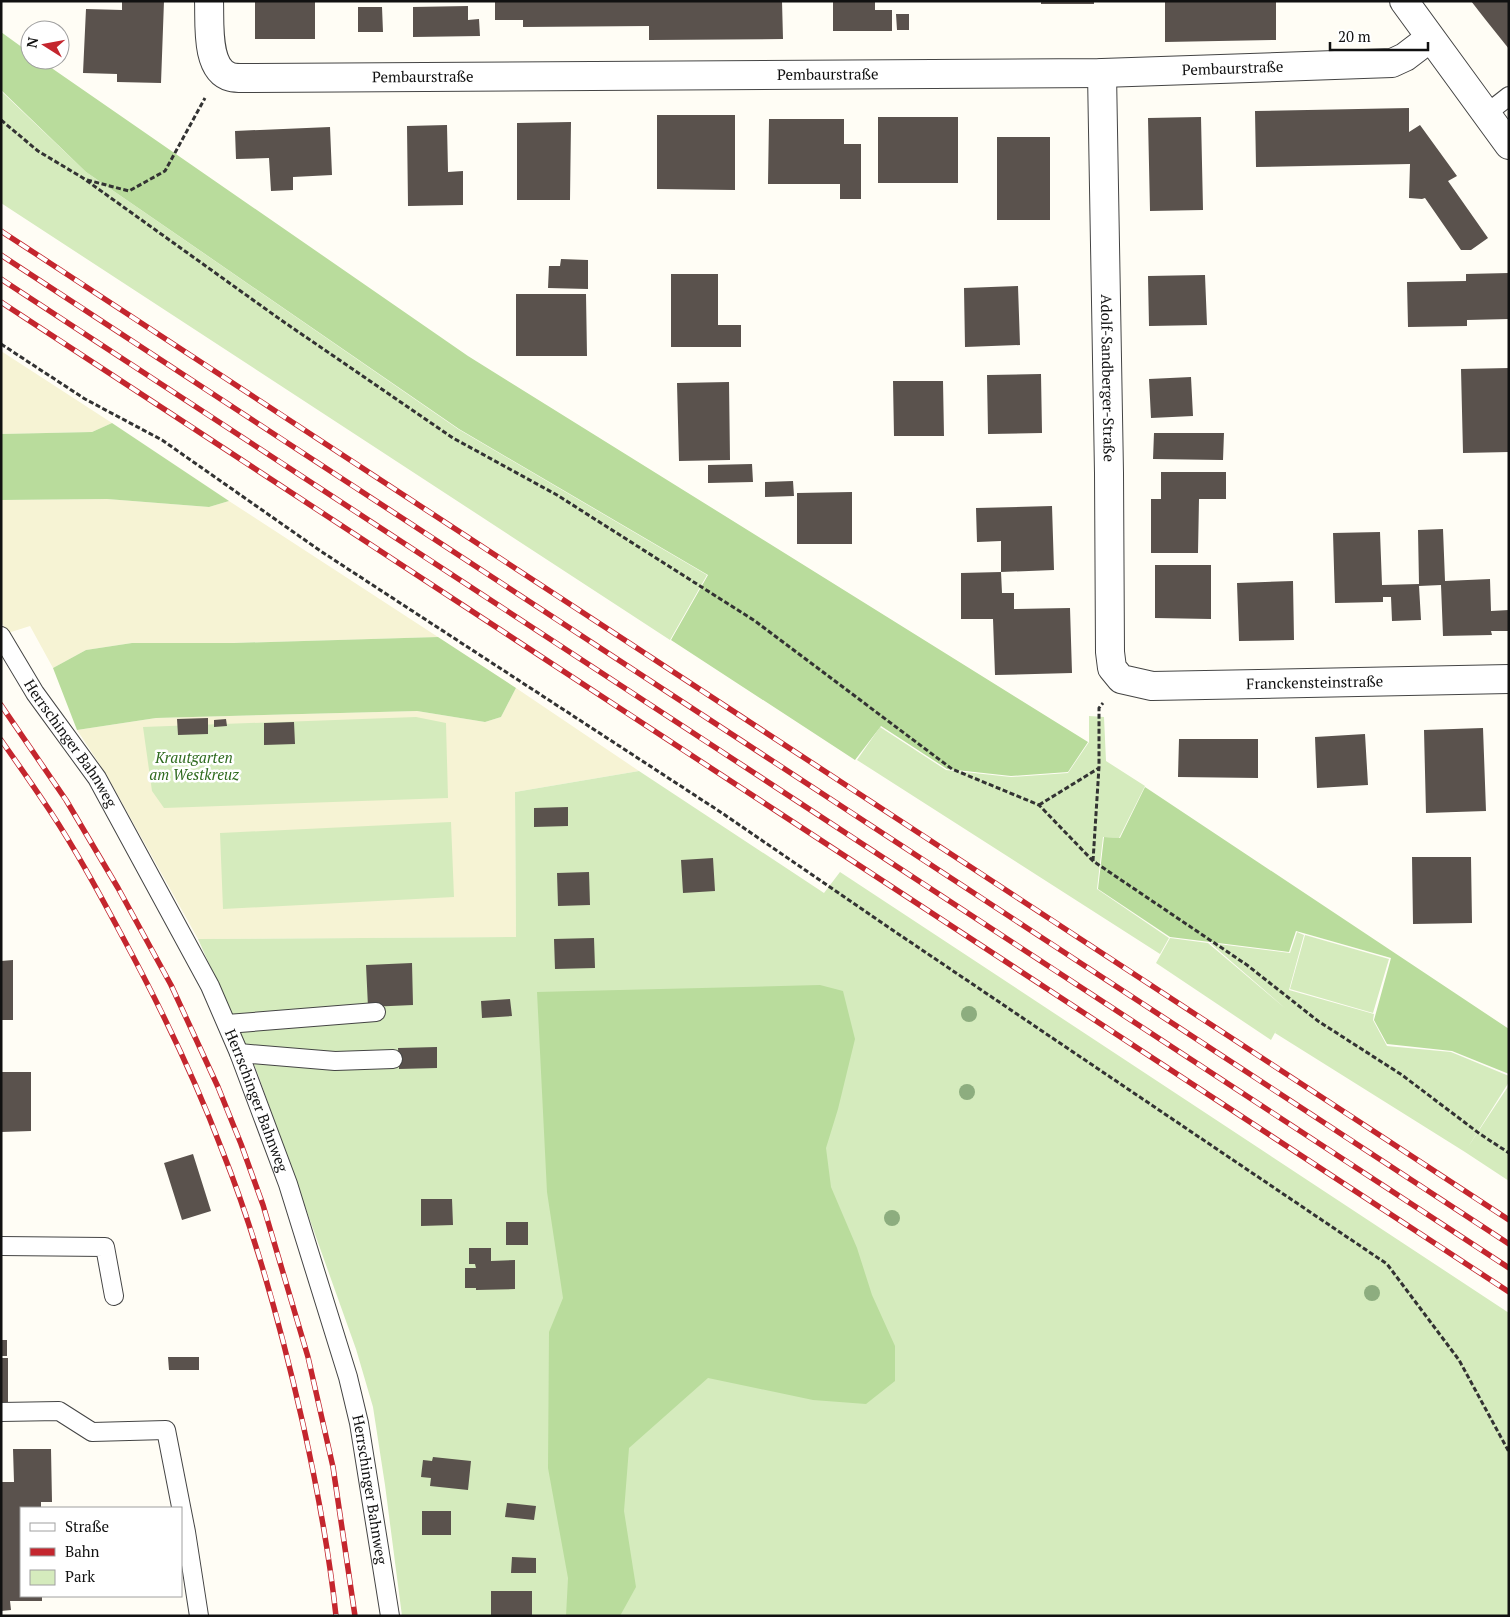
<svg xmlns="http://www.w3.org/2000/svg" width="1510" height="1617" font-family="'PT Serif',serif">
<rect width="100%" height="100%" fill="#fffdf5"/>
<path fill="#f6f3d4" d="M1 351 112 423 92 432 1 434Z
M107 499 209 507 229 501 438 637 234 643H132L86 650 53 668 30 626 8 633 1 622V500Z
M516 688 639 771 515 792 516 937 198 939 106 774 77 730 156 718 417 711 485 722 501 717Z"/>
<path fill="#d5ebbd" d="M1 91 86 172 458 429 707 575 670 640 1 203Z
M1089 716 1104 717 1106 761 1145 786 1119 838 1103 837 1097 889 1169 938 1160 954 857 760 880 727 946 770 1011 777 1068 773 1089 742Z
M416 717 446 723 448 798 164 808 152 791 143 727Z
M639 771 824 893 840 872 1509 1313V1616H402L385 1485 373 1407 356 1349 256 1069 198 939 516 937 515 792Z
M451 822 454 897 223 909 220 833Z
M1297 932 1304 935 1289 990 1374 1014 1373 1020 1387 1046 1451 1052 1509 1076V1082L1468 1147 1509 1085V1181L1465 1152 1275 1033 1277 1029 1271 1040 1156 963 1170 938 1208 943 1286 1009 1210 943 1290 953Z
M1305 935 1389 959 1373 1013 1290 989Z"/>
<path fill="#b9dc9c" d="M1 32 30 53V60H40L468 356 1088 742 1068 772 1011 776 947 769 881 726 855 760 671 640 708 575 459 429 86 172 1 90Z
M112 423 229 501 209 507 107 499 1 500V434L92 432Z
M438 637 516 688 501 717 485 722 417 711 156 718 77 730 53 668 86 650 132 643H234Z
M1145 787 1509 1029V1074L1452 1051 1387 1044 1374 1020 1391 958 1296 931 1289 952 1170 937 1098 889 1104 837 1120 838Z
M820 985 843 991 855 1039 838 1109 826 1148 831 1187 857 1248 872 1295 895 1346V1381L866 1404 813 1400 708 1378 629 1448 624 1511 636 1587 620 1616H566L568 1578 548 1468 549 1332 563 1298 547 1192 537 992Z"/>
<path fill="#5a524d" d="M122 1H164L161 83 117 82V74L83 73 86 9 122 10Z
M255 1H315V39H255Z
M495 1H782L783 39 649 40V26L523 27V20H495Z
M833 1H875V10H892V31H833Z
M1041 1H1094V4H1041Z
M1165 1H1276V40L1165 42Z
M1471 1H1509V49L1485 19Z
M468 6V20L479 19 480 36 413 37V7Z
M358 7H382L383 32H358Z
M896 14H909V30H897Z
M1409 108V132L1420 125 1457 176 1448 181 1488 238 1471 250H1461L1425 198 1422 199 1409 198 1410 164 1256 167 1255 111Z
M657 115H735V190L657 189Z
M878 117H958V183H878Z
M1201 117 1203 210 1150 211 1148 118Z
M769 119H844V144H861V199H840V184H768Z
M571 122 570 200H517V123Z
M447 125 448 172 463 171V205L408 206 407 126Z
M330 127 332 175 293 177V190L271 191 269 158 236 159 235 131Z
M997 137H1050V220H997Z
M561 259 588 260V289L548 288 549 266H560Z
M1509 273V319L1467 320V326L1408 327 1407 282 1466 281V274Z
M671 274H718V325H741V347H671Z
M1205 275 1207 325 1149 326 1148 276Z
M1018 286 1020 345 965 347 964 288Z
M516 294H586L587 356H516Z
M1509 368V452L1463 453 1461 369Z
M1041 374 1042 433 988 434 987 375Z
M1191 377 1193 416 1151 418 1149 379Z
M893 381H943L944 436H894Z
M729 382 730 460 679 461 677 383Z
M1154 433H1224L1223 460 1153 459Z
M752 464 753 482 708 483V465Z
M1161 472H1226V499H1199L1198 553H1151V499H1161Z
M793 481 794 496 765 497V482Z
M852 492V544H797V493Z
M1052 506 1054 570 1001 572V541L977 542 976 508Z
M1443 529 1445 581 1490 579 1491 611 1509 610V631H1491L1492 635 1443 636 1441 585 1419 586 1421 620 1392 621 1391 597H1383V602L1335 603 1333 533 1380 532 1382 585 1419 584 1418 530Z
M1155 565H1211V619L1155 618Z
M1001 572 1002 593H1014V609L1070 608 1072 673 995 675 993 619H961V573Z
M1293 581 1294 640 1239 641 1237 583Z
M208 718V734L178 735 177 719Z
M226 719 227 726 214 727V720Z
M294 722 295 744 264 745V723Z
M1483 728 1486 811 1426 813 1424 730Z
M1365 734 1368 785 1317 788 1315 737Z
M1179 739H1258V778L1178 777Z
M568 807V826L534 827V808Z
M1412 857H1471L1472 923 1413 924Z
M713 858 715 891 683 893 681 860Z
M589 872 590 905 558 906 557 873Z
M594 938 595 968 555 969 554 939Z
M13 960V1020H1V961Z
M412 963 413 1005 368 1007 366 965Z
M510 999 512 1016 482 1018 481 1001Z
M437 1047V1068L399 1069 398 1048Z
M1 1072H31V1131L1 1132Z
M193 1154 211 1211 182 1220 164 1163Z
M421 1199H452L453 1225 421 1226Z
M506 1222H528V1245H506Z
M469 1248H491V1261L515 1260V1289L476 1290V1288H465V1268H476L475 1264H469Z
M1 1340H7V1356H1Z
M168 1357H199V1370H169Z
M1 1358H8V1402H1Z
M13 1449H51L52 1502H41V1508H21V1596H42V1601H10L11 1610 1 1611V1482H14Z
M433 1457 471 1461 468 1490 430 1486 431 1478 421 1477 423 1460 432 1461Z
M507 1503 536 1506 534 1520 505 1517Z
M422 1511H451V1535H422Z
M512 1557 536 1558V1573H511Z
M491 1591H532V1616H491Z"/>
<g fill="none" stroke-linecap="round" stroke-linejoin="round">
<g stroke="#444" stroke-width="20">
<g id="lane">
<path d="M1486 114 1509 96"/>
<path id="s1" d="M1 636 35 693 97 778 210 986 239 1053 288 1184 348 1377 359 1423 390 1616"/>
<path d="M227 1024 376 1012"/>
<path d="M239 1053 335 1061 393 1059"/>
<path d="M1 1246 105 1247 114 1296"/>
<path d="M1 1412 59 1411 92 1432 166 1430 186 1532 199 1616"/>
</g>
</g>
<g stroke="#444" stroke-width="30">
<g id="street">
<path id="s2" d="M209 1C210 22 205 70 231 77 235 78 240 78 243 78L1102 73 1392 63 1405 57 1430 38"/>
<path d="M1404 1 1509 145"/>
<path id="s3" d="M1102 73 1109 473 1110 652 1112 668 1121 679 1152 686 1509 679"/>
</g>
</g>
<path stroke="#333" stroke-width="3" stroke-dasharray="5 2.5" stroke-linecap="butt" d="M1 120 38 151 83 178 281 320 453 438 557 495 755 621 952 769 1039 805 1093 861 1247 965 1318 1021 1402 1075 1480 1134 1509 1153
M87 180 129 191 165 171 205 98
M1 344 85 399 162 440 322 552 722 813 891 929 1387 1264 1459 1360 1509 1452
M1039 805 1099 768
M1093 861 1099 767V708L1103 703"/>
<use href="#lane" stroke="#fff" stroke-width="18"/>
<use href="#street" stroke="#fff" stroke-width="28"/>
<g stroke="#c4262e" stroke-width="5.5">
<path id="rail" d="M1 231 1509 1220
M1 255 1509 1244
M1 279 1509 1268
M1 302 1509 1292
M1 705 66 800 118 888 171 985 218 1087 241 1144 263 1205 308 1357 333 1467 355 1616
M1 740C18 764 34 787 50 811 76 850 99 893 121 934 159 1004 194 1076 222 1150 257 1238 282 1331 303 1424 317 1487 329 1551 336 1616"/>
</g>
<use href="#rail" stroke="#fff" stroke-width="4" stroke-dasharray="11" stroke-linecap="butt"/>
</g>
<g fill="#8dad7f">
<circle cx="969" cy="1014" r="8"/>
<circle cx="967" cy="1092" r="8"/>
<circle cx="892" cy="1218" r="8"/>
<circle cx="1372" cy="1293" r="8"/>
</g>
<g text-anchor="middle" stroke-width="5" stroke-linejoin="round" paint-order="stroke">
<g font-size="15" fill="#111" stroke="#fff">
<text dy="5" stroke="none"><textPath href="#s2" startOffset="1086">Pembaurstraße</textPath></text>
<text dy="5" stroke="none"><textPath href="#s2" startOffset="681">Pembaurstraße</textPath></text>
<text dy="5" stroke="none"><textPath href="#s2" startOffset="276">Pembaurstraße</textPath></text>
<text dy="5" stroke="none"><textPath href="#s3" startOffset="305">Adolf-Sandberger-Straße</textPath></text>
<text dy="5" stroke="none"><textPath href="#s3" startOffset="804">Franckensteinstraße</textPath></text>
<text dy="5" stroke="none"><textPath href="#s1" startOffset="128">Herrschinger Bahnweg</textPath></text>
<text dy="5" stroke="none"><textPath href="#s1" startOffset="532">Herrschinger Bahnweg</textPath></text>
<text dy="5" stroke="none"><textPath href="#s1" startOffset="938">Herrschinger Bahnweg</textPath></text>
</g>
<g font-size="15" font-style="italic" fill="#2f6b1f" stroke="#fff">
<text x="194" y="763">Krautgarten<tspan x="194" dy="17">am Westkreuz</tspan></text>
</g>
</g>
<rect width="1510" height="1617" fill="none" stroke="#111111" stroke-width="5"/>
<rect x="20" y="1507" width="162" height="90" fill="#ffffff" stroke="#a0a0a0"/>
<rect x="30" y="1523" width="25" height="8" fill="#ffffff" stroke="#a0a0a0"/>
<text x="65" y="1532" font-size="15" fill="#111111">Straße</text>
<rect x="30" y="1548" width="25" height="8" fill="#c4262e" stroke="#a0a0a0"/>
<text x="65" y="1557" font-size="15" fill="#111111">Bahn</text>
<rect x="30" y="1570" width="25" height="15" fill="#d5ebbd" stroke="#a0a0a0"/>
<text x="65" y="1582" font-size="15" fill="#111111">Park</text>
<g transform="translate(45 45) rotate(281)"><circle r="24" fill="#ffffff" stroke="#a0a0a0"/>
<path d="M0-4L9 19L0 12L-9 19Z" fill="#c4262e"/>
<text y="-8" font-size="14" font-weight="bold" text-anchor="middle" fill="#111111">N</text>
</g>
<path d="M1330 42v8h98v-8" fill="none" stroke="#111111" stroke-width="2.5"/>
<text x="1338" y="42" font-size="15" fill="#111111" stroke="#ffffff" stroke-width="4" paint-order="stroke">20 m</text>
</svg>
